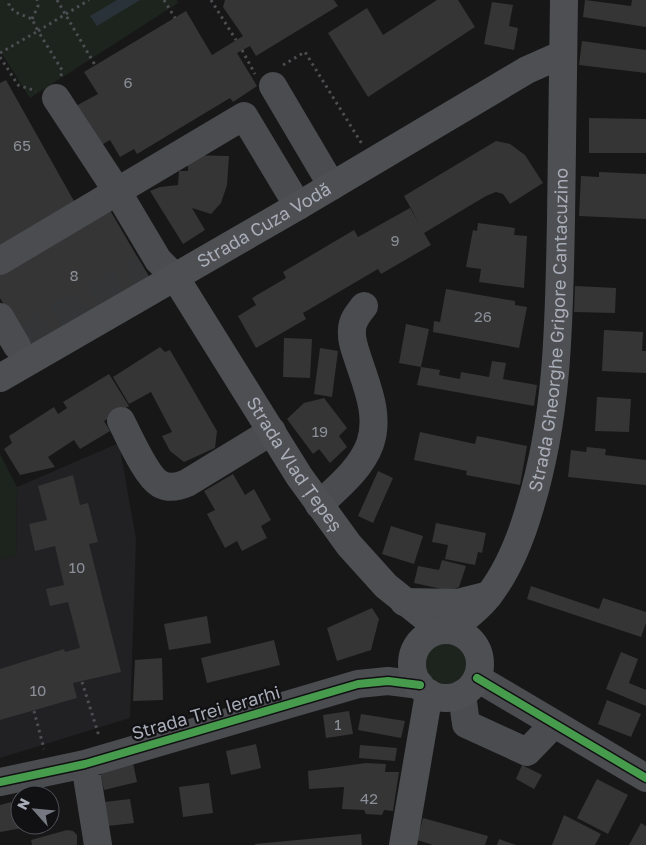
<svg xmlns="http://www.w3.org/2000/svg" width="646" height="845" font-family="'Golos Text',sans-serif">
<rect width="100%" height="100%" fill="#171717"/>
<path fill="#212123" d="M119 443 136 539 130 718 0 758V560L16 555 17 487Z"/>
<path fill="#1d241e" d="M0 0H177L178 3 30 98 0 51Z
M0 454 17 487 16 555 0 560Z
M425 663a21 21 0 1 1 42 0a21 21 0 1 1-42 0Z"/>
<path fill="#2a3239" d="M117 0H140L97 26 90 16Z"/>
<path fill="#353536" d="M225 0H334L338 6 256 56 250 46 237 53 257 86 233 102 230 98 137 154 134 149 120 157 110 140 98 147 74 107 98 94 84 72 186 11 212 55 243 36 223 7Z
M437 0H458L475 27 368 97 328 33 367 8 383 35Z
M585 0 631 6 632 0H646V27L583 17Z
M492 2 513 5 509 26 518 28 514 50 484 44Z
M582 41 646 50V73L579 65Z
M6 80 79 210 0 255V83Z
M589 118 646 119V153H589Z
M496 141 510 144 525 155 543 183 510 204 503 194 496 192 486 196 424 233 431 245 381 274 378 269 303 313 306 319 256 348 238 316 256 305 252 298 286 278 283 272 354 230 358 237 410 208 419 223 404 196Z
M188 155 229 156 227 185 221 203 211 214 192 208 205 230 183 244 150 191 160 187 178 185 179 171H188Z
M599 172 646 174V219L579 216 581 176 599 177Z
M107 205 153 284 31 354 0 298V265Z
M478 223 515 228 514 235 527 236 524 288 479 282 481 269 466 267 473 230 477 231Z
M575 286 616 288 615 313 574 312Z
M446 289 515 301V305L527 307 519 348 433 332 434 321 440 322Z
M406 324 429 329 421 367 399 363Z
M604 330 643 332 642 351H646V373L602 371Z
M284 338 312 339 310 378 283 377Z
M160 347 165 352 170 350 217 431 215 448 184 462 170 451 162 436 172 432 151 392 129 404 113 377Z
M320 348 338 351 332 397 314 394Z
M492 361 506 363 503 379 537 385 534 406 417 385 421 367 440 370 439 375 460 379 461 372 489 377Z
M109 374 129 406 104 421 110 431 80 449 74 440 48 457 55 467 20 475 4 449 12 443 9 436 54 407 58 414 67 408 63 402Z
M597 397 631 399 629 432 595 431Z
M324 398 347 428 339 436 347 447 330 463 319 449 313 454 287 419 304 403Z
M420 432 475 444 477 436 527 446 520 485 466 475 467 471 414 460Z
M587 447 606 449 605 455 646 460V485L568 477 571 450 586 452Z
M378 471 393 478 373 523 358 516Z
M233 474 245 495 254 489 271 520 261 526 267 538 242 551 237 541 225 548 207 514 215 510 204 491Z
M73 475 80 505 88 503 98 542 89 544 121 672 73 683 77 698 0 720V669L64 649 65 652 80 648 68 602 50 606 46 589 64 585 55 546 35 551 29 524 47 520 38 486Z
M436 523 486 533 482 553 478 552 475 565 445 559 448 545 432 542Z
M391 526 423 536 414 564 382 554Z
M442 560 466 566 459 587 451 591 414 583 418 566 439 570Z
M531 586 599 609 603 598 646 612V623L641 637 527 599Z
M372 608 379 619 371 650 337 661 327 628Z
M207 616 211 643 169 650 164 624Z
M274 640 280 665 207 683 201 658Z
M621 652 638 659 629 683 646 690V706L606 689Z
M162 658 163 700 133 701 135 660Z
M607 700 641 714 631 737 598 724Z
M349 711 353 734 326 738 323 715Z
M361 714 405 721 401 738 358 730Z
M256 744 261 768 231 775 226 751Z
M360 745 397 748 395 761 359 758Z
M133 763 137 782 104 790 100 771Z
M366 763 386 764 385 772H399L393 811 384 810 382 815 366 814 364 810 342 809 344 787 309 789 308 771Z
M522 765 542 775 534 789 516 779Z
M597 779 628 795 608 834 577 818Z
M209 783 213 813 183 817 179 787Z
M52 797 58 820 50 822V798Z
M130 799 134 823 108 826 104 802Z
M11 802 13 807 20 805V825L34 826 0 832V805Z
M564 815 601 834 595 845H552Z
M423 818 488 836 485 845H433L417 840Z
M641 823 646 826V845H629Z
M67 830 73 831 77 835V845H32L31 840Z
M361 834 362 845H255V844Z
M499 839 516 845H497Z"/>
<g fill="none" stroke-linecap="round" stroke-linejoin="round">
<path stroke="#343537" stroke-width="28" stroke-dasharray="28 14" stroke-linecap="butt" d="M22 339 144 268"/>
<path stroke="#4d4e52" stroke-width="3" stroke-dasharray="2.5 4" stroke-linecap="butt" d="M57 0 95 65
M164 0 175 18
M211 0 236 40
M32 19 38 6 37 0
M242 50 255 74
M0 53 38 31 32 19 15 12 9 6V0
M0 57 18 85 36 91
M283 65 305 52 362 144
M61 76 62 70 38 31 89 0
M82 682 99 736
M34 711 44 749"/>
<path stroke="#4b4c50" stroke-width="28" d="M273 86 332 186
M56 98 117 191 158 260 175 277
M0 261 244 116 298 206
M0 317 17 346
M121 421C129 436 146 476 160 484 169 489 178 487 187 483L272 431
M319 505C337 488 361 469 370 444 380 415 367 387 358 359 355 350 351 340 352 330 352 320 358 314 364 306
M477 678 646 778
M462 694 466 724 527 752 554 724
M85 764 98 845
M0 782 85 764 358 684 388 681 420 685"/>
<g stroke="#4d4f52" stroke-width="28">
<path id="s1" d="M175 277 299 476 349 545 386 586 441 630"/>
<path id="s2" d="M0 378 298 206 527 70 563 54"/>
<path d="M404 602 457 603 489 595"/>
<path id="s3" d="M449 630C464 619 478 609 489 595 509 569 521 538 530 507 559 413 559 317 561 219 562 146 563 73 564 0"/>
<circle cx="446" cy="664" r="34"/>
<path d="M403 845 429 693"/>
</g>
<g stroke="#111113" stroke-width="11">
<path id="cycleway" d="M477 678 646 778
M0 782 85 764 358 684 388 681 420 685"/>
</g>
<use href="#cycleway" stroke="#469c4c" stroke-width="8"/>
</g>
<g text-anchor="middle" stroke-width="4.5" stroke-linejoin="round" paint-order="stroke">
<g font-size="15" fill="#8b8f98">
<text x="128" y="88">6</text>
<text x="22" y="151">65</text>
<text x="395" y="246">9</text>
<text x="74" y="281">8</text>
<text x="483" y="322">26</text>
<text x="320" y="437">19</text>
<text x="77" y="573">10</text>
<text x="38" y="696">10</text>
<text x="338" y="730">1</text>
<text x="369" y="804">42</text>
</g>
<g font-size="18" fill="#a8adb8" stroke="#111113">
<text dy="6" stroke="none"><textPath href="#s2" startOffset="305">Strada Cuza Vodă</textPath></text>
<text dy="6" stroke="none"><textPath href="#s3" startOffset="330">Strada Gheorghe Grigore Cantacuzino</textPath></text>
<text dy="6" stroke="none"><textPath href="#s1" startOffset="222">Strada Vlad Țepeș</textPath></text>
<text transform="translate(206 713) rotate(-16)" y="6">Strada Trei Ierarhi</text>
</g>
</g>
<g transform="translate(35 810) rotate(297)"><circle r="24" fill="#111113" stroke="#4d4f55"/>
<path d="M0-4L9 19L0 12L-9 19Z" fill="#757880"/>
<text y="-8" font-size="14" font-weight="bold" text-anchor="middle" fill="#a8adb8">N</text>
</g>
</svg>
